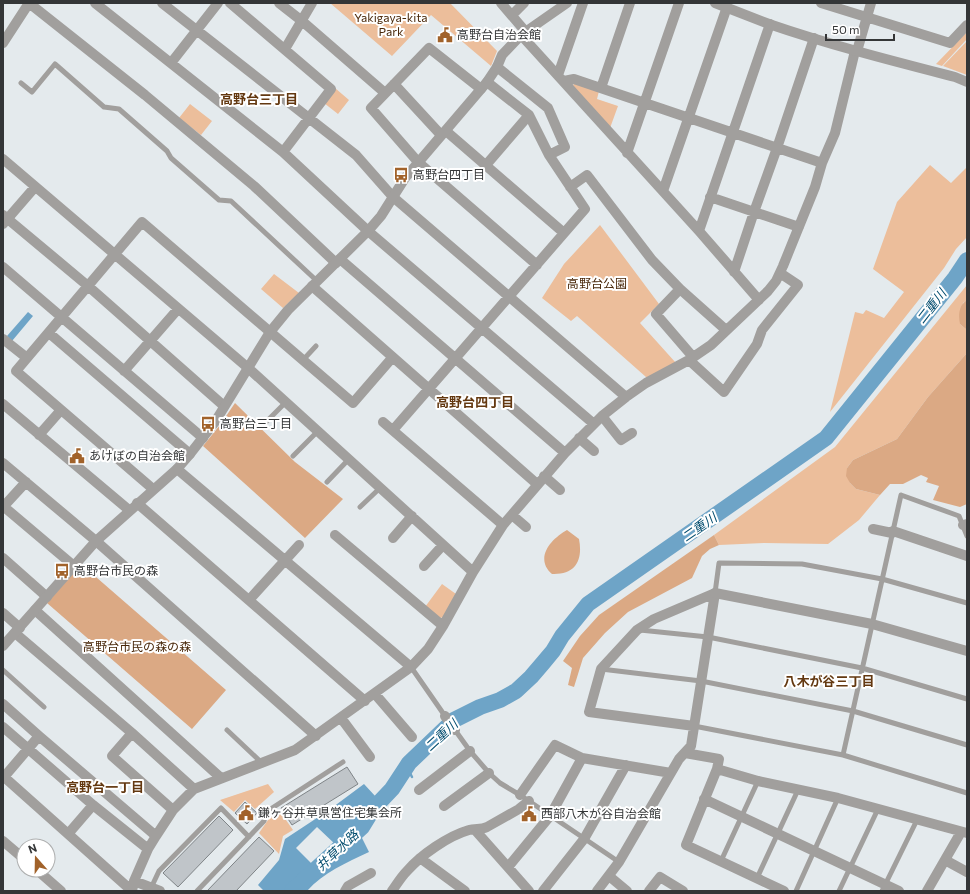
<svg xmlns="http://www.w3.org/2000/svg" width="970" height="894" font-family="Commissioner,'Noto Sans JP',sans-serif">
<rect width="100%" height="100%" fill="#e4eaed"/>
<path fill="#ecbe9b" d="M330 3H450L497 51 491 66 431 15 392 56Z
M967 32V39L942 66 936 64Z
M967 41V75L943 66Z
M574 83 599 91 597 99 618 106 610 128 573 86Z
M335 88 349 100 338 114 324 103Z
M190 104 212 121 201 135 179 118Z
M930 165 951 183 967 167V237L956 249 944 268 830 412 855 312 863 314 866 310 884 318 904 292 873 269 897 202Z
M600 225 659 304 640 323 676 363 651 377H646L577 316 571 321 542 298 564 264Z
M274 274 299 293 283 308 261 289Z
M967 285V300L963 303 960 324 967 330V353L928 397 897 439 853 460 847 468 850 483 856 489 880 495 859 520 828 544 764 543 719 545 714 535 835 447Z
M442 584 456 594 444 617 440 618 425 607Z
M268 784 274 792 255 809 245 800 234 812 220 800Z
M279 810 293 830 283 836 279 854 259 833 268 820Z"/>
<path fill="#dba984" d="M967 300V330L960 324C958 315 959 305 967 300Z
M967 353V504L960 507 933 500 939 486 926 482 928 478 921 475 903 484H890L880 495 856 489 850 483 846 476 847 468 853 460 897 439 928 397Z
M235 403 295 462 343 499 305 538 203 446 220 425Z
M567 530 579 539C583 560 576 575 552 574 534 558 551 539 567 530Z
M714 535 719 545 710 549 702 556 692 578 628 612 605 633 583 658 574 687 568 685 572 668 563 661 580 636 599 615Z
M81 564 226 690 192 729 47 603Z"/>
<path fill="#6ea4c7" d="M28 312 33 316 12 341 7 336Z
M364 784 376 797 368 806 358 822 336 845 317 827 296 848 313 865 284 891H264L258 885 279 860 285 839 329 810Z
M361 836 369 852C346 863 324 872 307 891H302Z"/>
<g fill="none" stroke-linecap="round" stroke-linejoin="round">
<path stroke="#6ea4c7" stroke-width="2.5" d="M407 767 412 777"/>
<path stroke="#6ea4c7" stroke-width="16" d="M292 891 362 827 373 809 392 789 409 763 454 720 480 707 500 700 516 691 531 677 543 663 553 651 562 636 588 604 826 438 955 278 967 260"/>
</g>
<path fill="#c0c5c9" stroke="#7f8487" d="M347 767 358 784 292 825 281 808Z
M245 802 257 813 247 824 235 813Z
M219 816 233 830 178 887 163 873Z
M259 837 274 851 236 891H207Z"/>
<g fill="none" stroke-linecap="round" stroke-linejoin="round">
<path stroke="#a19f9d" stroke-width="5" d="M21 83 32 92 55 64 104 107 119 109 167 151 171 158 219 200 231 201 317 281
M303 360 316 346
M262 426 286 402
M293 456 318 431
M327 482 349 459
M360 507 380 488
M715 593 719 563 802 564 882 579 967 603
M640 630 708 637 862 668 967 699
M411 667 445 716
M601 669 701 681 853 711 967 745
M3 670 44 707
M694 726 843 755 967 793
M227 730 262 763
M455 730 470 751 489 773 500 783 520 795 619 862
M843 755 901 495 959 516 967 536
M721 861 758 781
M757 878 798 790
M151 888 159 871 221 808 249 837
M197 891 264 821 266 812 343 762
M796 891 838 798
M839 891 878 809
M882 891 917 820"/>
<path stroke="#a19f9d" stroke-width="10" d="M29 3 145 95 254 186 336 263
M95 3 283 152 368 231 594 424
M162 3 356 155 393 197 626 397
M230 3 331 89 283 152
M279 3 302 21 385 93
M501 3 525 31
M821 3 950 43 967 25
M512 15 524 3
M521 35 699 231 759 300
M3 43 29 3
M285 49 312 3
M857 51 871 3
M171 63 218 3
M497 67 548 108 565 147 549 155
M558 75 583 3
M564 81 574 79 822 163
M394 84 441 135
M601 88 630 3
M481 89 429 48 371 108 418 162 537 265
M446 131 564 233
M627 153 679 3
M3 159 247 367 473 572
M486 165 529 115
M570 187 587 175 652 260 680 289 726 330
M663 191 727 7
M710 197 799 227
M3 215 88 286 224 406
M3 224 35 187
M699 231 770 24
M340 259 565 453
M3 267 203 438
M734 272 754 212 777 148 814 38
M312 286 537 484
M680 289 656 314 693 357
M49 333 190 454
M3 339 27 358
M689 360 724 392 757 344 762 330 798 285 780 273
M124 371 178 309
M3 404 129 510
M602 416 621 440 632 433
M383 422 503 525
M393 430 585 209 549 155 529 115 487 82
M39 435 61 410
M579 438 594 451
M3 463 96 541 316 736
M177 469 411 667
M544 476 560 490
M153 489 16 371 142 222 353 403 392 358
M137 503 365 701
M3 506 74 566
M3 507 26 482
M512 515 526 527
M963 525 967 524
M873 529 892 533
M893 531 967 556
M335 535 443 626
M393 538 412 516
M3 558 47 597
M424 566 443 545
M249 600 299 545
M35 610 221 778
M3 613 20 628
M15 633 132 733 194 789
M375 694 412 737
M3 704 39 736 156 836
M445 716 455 730
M341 718 370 757
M694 726 589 712 601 669 637 630 654 619 715 593
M3 727 93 805 148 849
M132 733 112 756 173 810
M685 753 719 759 717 769 686 845 784 891
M717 769 758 781 838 798 967 833
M3 776 132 891
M4 777 39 736
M419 790 470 751
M520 795 555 745 582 758 671 773
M704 799 899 891
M444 806 489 773
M475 830 529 891
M68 834 93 805
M3 841 24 859
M420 858 465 891
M945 860 967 872
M508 867 550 816 582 758
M37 870 61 891
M609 876 627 891
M134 881 160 891
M132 891 134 881 148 849 156 836 173 810 194 789 295 750 411 667 428 649 443 626 473 572 503 525 565 453 602 416 626 397 646 383 689 360 711 345 768 291 776 281 783 266 815 187 822 163 835 133 855 51
M345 891 348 886 371 873
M392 891C397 884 401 877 407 871 421 855 448 836 469 830 475 828 481 830 487 827L519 809 529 801
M543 891 584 839 626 765
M597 891 619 862 679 759 691 746 715 593
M649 891 660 877 683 891
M927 891 961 832"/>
<path stroke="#a19f9d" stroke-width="10" d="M715 3C733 10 751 17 769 24 830 45 893 61 955 77L967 82
M715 593 872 624 967 651
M3 646 96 541 177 469 190 454 215 422 270 332 288 310 368 231 381 216 405 178 487 82 497 67 502 55 521 35 567 3"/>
</g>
<defs>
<g id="civic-bare" transform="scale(1.2)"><path d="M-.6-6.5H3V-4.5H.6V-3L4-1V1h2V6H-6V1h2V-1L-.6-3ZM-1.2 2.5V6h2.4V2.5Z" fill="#a1622a" stroke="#fff" stroke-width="2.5" paint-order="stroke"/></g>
<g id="bus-bare" transform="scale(1.2)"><path d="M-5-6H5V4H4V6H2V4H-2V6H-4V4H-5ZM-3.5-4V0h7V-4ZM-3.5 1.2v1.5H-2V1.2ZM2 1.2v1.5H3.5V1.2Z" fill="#a1622a" stroke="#fff" stroke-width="2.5" paint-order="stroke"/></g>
</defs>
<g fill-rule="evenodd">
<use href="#civic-bare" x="445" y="35"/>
<use href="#bus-bare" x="401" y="175"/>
<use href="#bus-bare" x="208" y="424"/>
<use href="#civic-bare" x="77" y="456"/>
<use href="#bus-bare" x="62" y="571"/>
<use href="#civic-bare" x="246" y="813"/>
<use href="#civic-bare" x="529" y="814"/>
</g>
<g text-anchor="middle" stroke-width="4" stroke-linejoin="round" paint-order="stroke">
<g font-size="12" fill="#482709" stroke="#fff">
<text x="391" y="22">Yakigaya-kita<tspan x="391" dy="14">Park</tspan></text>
<text x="597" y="288">高野台公園</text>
<text x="137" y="651">高野台市民の森の森</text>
</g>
<g font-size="12" fill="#343637" stroke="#fff" text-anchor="start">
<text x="457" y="39">高野台自治会館</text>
<text x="413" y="179">高野台四丁目</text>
<text x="220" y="428">高野台三丁目</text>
<text x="89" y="460">あけぼの自治会館</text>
<text x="74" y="575">高野台市民の森</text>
<text x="258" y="817">鎌ヶ谷井草県営住宅集会所</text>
<text x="541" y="818">西部八木が谷自治会館</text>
</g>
<g font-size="13" font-weight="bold" fill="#633810" stroke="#fff">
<text x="259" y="104">高野台三丁目</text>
<text x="475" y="407">高野台四丁目</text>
<text x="829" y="686">八木が谷三丁目</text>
<text x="105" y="792">高野台一丁目</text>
</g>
<g font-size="13" font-style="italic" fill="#024c6e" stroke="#fff">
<text transform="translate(931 306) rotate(-52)" y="5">二重川</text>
<text transform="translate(699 527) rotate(-35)" y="5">二重川</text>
<text transform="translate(441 735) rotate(-43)" y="5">二重川</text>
<text transform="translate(337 850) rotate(-43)" y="5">井草水路</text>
</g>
</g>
<rect width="970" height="894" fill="none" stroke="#343637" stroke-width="8"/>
<g transform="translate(36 858) rotate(340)"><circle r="19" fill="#ffffff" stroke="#aeafaf"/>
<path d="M0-3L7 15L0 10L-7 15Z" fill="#a1622a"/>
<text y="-6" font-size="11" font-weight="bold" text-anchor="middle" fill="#343637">N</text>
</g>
<path d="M826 34v6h68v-6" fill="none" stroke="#343637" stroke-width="2"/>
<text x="832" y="34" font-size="12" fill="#343637" stroke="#ffffff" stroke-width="3" paint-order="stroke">50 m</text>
</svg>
